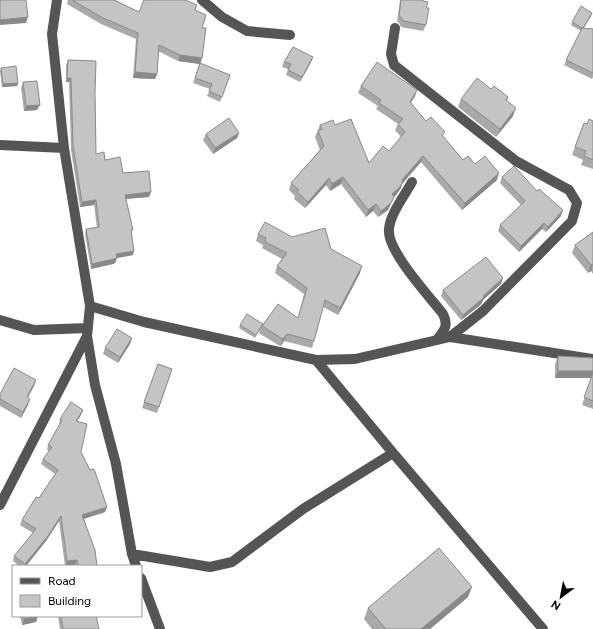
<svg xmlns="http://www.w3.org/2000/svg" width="593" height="629" font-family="Figtree,sans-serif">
<rect width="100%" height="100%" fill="#fff"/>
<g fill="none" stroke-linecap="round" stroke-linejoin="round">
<path stroke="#555" stroke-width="10" d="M202 0 222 17 247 31 290 35
M395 28 391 54 394 65 516 161 569 190 577 203 572 221 483 311 450 337
M0 145 64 148
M412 182C405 195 390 214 389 229 386 250 430 297 443 314 449 326 444 330 437 340
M90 306 144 322 316 360 355 359 450 337 593 359
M0 320 34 330 88 328
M87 336 95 385 116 464 132 554 136 566
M316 360 393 453 543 629
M0 505 87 336 90 306 64 148 52 34 57 0
M132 554 210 567 232 562 303 509 393 453
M141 578 160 629"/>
</g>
<path fill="#a9a9a9" d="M68 0H115L139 12 195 10 202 28V58L200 63 230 75 220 102 207 96 210 89 193 83 200 64 178 61 158 51 157 74 155 79 133 78 136 39 101 24 67 4Z
M400 0H423V1L426 8V25L423 31 401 27 399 23 397 22Z
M592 13 591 16 584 28 593 29V77L592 79 564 65 581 31 571 25 572 22Z
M313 57 311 62 300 82 286 75 288 69 282 67 284 62Z
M68 60 95 93 96 154 105 160 123 173 151 192 149 197 126 199 132 234 133 255 117 258 115 263 113 264 91 269 85 234 86 229 97 228 94 205 80 207 71 150 69 82H66V65Z
M1 68 18 83 17 86 2 87 0 71Z
M23 82 37 110 24 111 21 88Z
M361 86 415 96 411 103 426 121 443 137 463 160 475 164 497 180 462 210 421 162 402 184 401 188 396 195 394 197 388 210 378 217 373 211 366 217 341 184 330 191 326 185 305 208 294 199 295 196 289 190 291 183 320 150 315 137 320 125H335L369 163 389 151 401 137 395 130 398 124 376 109 378 106 358 93Z
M491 89 508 97 507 101 513 116 496 137 458 107 461 99Z
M593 121V169L581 165 583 160 572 155 584 123 587 124Z
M239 133 237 138 213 154 203 140 206 134Z
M502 177 561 216 546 232 542 229 519 252 498 231 500 225 521 205 500 183Z
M593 232V274L591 271 588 273 572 253 575 245Z
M258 234 292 237 331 249 360 273 338 315 323 307 314 341 312 348 284 341 281 346 278 345 259 333 260 329 255 338 239 328 240 325 263 324 298 318 304 294 275 273 277 266 282 259 262 248 263 245 256 241Z
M501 284 483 300 482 303 479 306 461 320 441 296 443 290Z
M132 338 130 344 118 363 103 354 105 348Z
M558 356 593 358V409L582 405 591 378H555V364Z
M158 364 172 369 157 413 142 408Z
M36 380 34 386 27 398 28 405 21 418 0 406V394Z
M81 415 77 421 81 452 105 512 84 519 97 566H75V565L65 566 59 521 46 541 26 566H19L13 561 14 556 33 533 20 525 22 520 39 498 55 474 41 464 43 459 49 451 47 450 48 445 60 425 59 424 60 419Z
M468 597 430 629H372L364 619 368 608Z
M20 616H38L36 622 22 625Z
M58 616H96L99 629H60Z"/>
<path fill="#898989" d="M592 13 591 16 581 31 583 28Z
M28 17 26 23 0 25V20Z
M180 55 202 58 200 64 178 61Z
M313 57 311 62 300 82 302 77Z
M135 72 157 74 155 79 133 78Z
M67 78H71L69 82H66Z
M18 83 17 86 2 87 3 84Z
M417 90 415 96 407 108 410 102Z
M40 105 37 110 24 111 26 106Z
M516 108 513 116 496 137 500 129Z
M239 133 237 138 213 154 215 148Z
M423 156 421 162 402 184 401 188 396 195 394 197 388 210 378 217 381 211 392 194 402 180Z
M499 173 497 180 462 210 465 203Z
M343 177 341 184 330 191 332 184Z
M329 178 326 185 305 208 308 202Z
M151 192 149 197 124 199 125 195Z
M96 200 94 205 80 207 82 202Z
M376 204 373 211 366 217 368 210Z
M563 210 561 216 546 232 548 227Z
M544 223 542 229 519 252 521 246Z
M134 251 133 255 117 258 115 263 113 264 91 269 92 264 116 254Z
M593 264 591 271 588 273 591 265Z
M362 266 360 273 338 315 340 308Z
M503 278 501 284 483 300 482 303 479 306 461 320 463 315Z
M287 334 284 341 281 346 283 339Z
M132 338 130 344 118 363 120 357Z
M558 371H593V373L591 378H555Z
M36 380 34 386 25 403 27 397Z
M30 399 28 405 21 418 23 412Z
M83 410 81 415 74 426 76 421Z
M107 507 105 512 80 520 82 515Z
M61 516 59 521 46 541 26 566H25V564Z
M77 560 75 565 65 566 67 561Z
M472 587 468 597 430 629H421Z
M38 616 36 622 22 625 24 619Z"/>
<path fill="#c4c4c4" stroke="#898989" d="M0 0H26L28 17 0 20Z
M72 0H114L139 12 144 0H185L197 5 195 10 206 15 202 28H206L202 58 180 55 159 45 157 74 135 72 138 33 103 18Z
M401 0H423V1L428 2 426 8H429L426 25 403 21 401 17 399 16Z
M581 6 592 13 583 28H582L572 22Z
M582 28 593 29V73L566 60Z
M293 47 313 57 302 77 288 70 291 64 284 62Z
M68 60 96 61 95 93 96 154 104 152 105 160 120 157 123 173 149 171 151 192 125 195 133 230H131L134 251 116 254 117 258 114 259 92 264 86 229 99 227 96 200 82 202 73 146 71 78H67Z
M377 62 417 90 410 102 426 121 431 117 445 132 442 135 463 160 468 156 475 164 485 156 499 173 465 203 423 156 402 180 403 182 399 188 392 194 394 197 391 203 381 211 376 204 368 210 343 177 332 184 329 178 308 202 297 192 299 190 291 183 324 146 318 131 322 129 320 125 333 120 335 125 351 119 369 163 383 146 389 151 405 132 398 124 403 119 379 103 381 100 361 86Z
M200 63 230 75 222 97 209 91 212 84 195 78Z
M16 66 18 83 3 84 1 68Z
M477 78 491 89 494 86 508 97 506 100 516 108 500 129 461 99Z
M37 81 40 105 26 106 23 82Z
M229 118 239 133 215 148 206 134Z
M589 119 593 121V160L584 156 586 151 575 147 584 123 587 124Z
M514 166 537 191 539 189 563 210 548 227 544 223 521 246 500 225 525 201 502 177Z
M265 222 292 237 325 228 331 249 362 266 340 308 325 300 314 341 287 334 283 339 281 338 262 326 278 304 298 318 307 288 277 266 287 253 265 242 266 238 258 234Z
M593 232V264L591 265 575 245Z
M486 257 503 278 483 296 484 297 481 300 463 315 443 290Z
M247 314 263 324 256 335 240 325Z
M117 329 132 338 120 357 105 348Z
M558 356 593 358V371H558Z
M158 364 172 369 159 407 144 402Z
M14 368 36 380 27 397 30 399 23 412 0 399V394Z
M593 373V401L584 397Z
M71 402 83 410 76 421 87 424 81 452 90 470 94 469 107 507 82 515 95 550 97 566H78L77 560 67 561 61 516 48 536 25 564 14 556 36 529 22 520 36 497 39 498 58 470 43 459 52 447 48 445 62 420 60 419Z
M439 548 472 587 421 629H386L368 608Z
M24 616H38L24 619Z
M61 616H96L99 629H63Z"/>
<rect x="12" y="565" width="130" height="52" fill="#ffffff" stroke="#999999"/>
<rect x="20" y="578" width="20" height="6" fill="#555555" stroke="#999999"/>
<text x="48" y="585" font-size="12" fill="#000000">Road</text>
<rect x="20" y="595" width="20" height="12" fill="#c4c4c4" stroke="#999999"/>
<text x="48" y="605" font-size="12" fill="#000000">Building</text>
<g transform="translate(561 597) rotate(212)" stroke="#ffffff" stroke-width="3" paint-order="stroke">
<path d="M0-3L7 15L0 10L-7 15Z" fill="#000000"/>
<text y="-6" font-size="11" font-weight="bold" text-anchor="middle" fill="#000000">N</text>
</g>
</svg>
